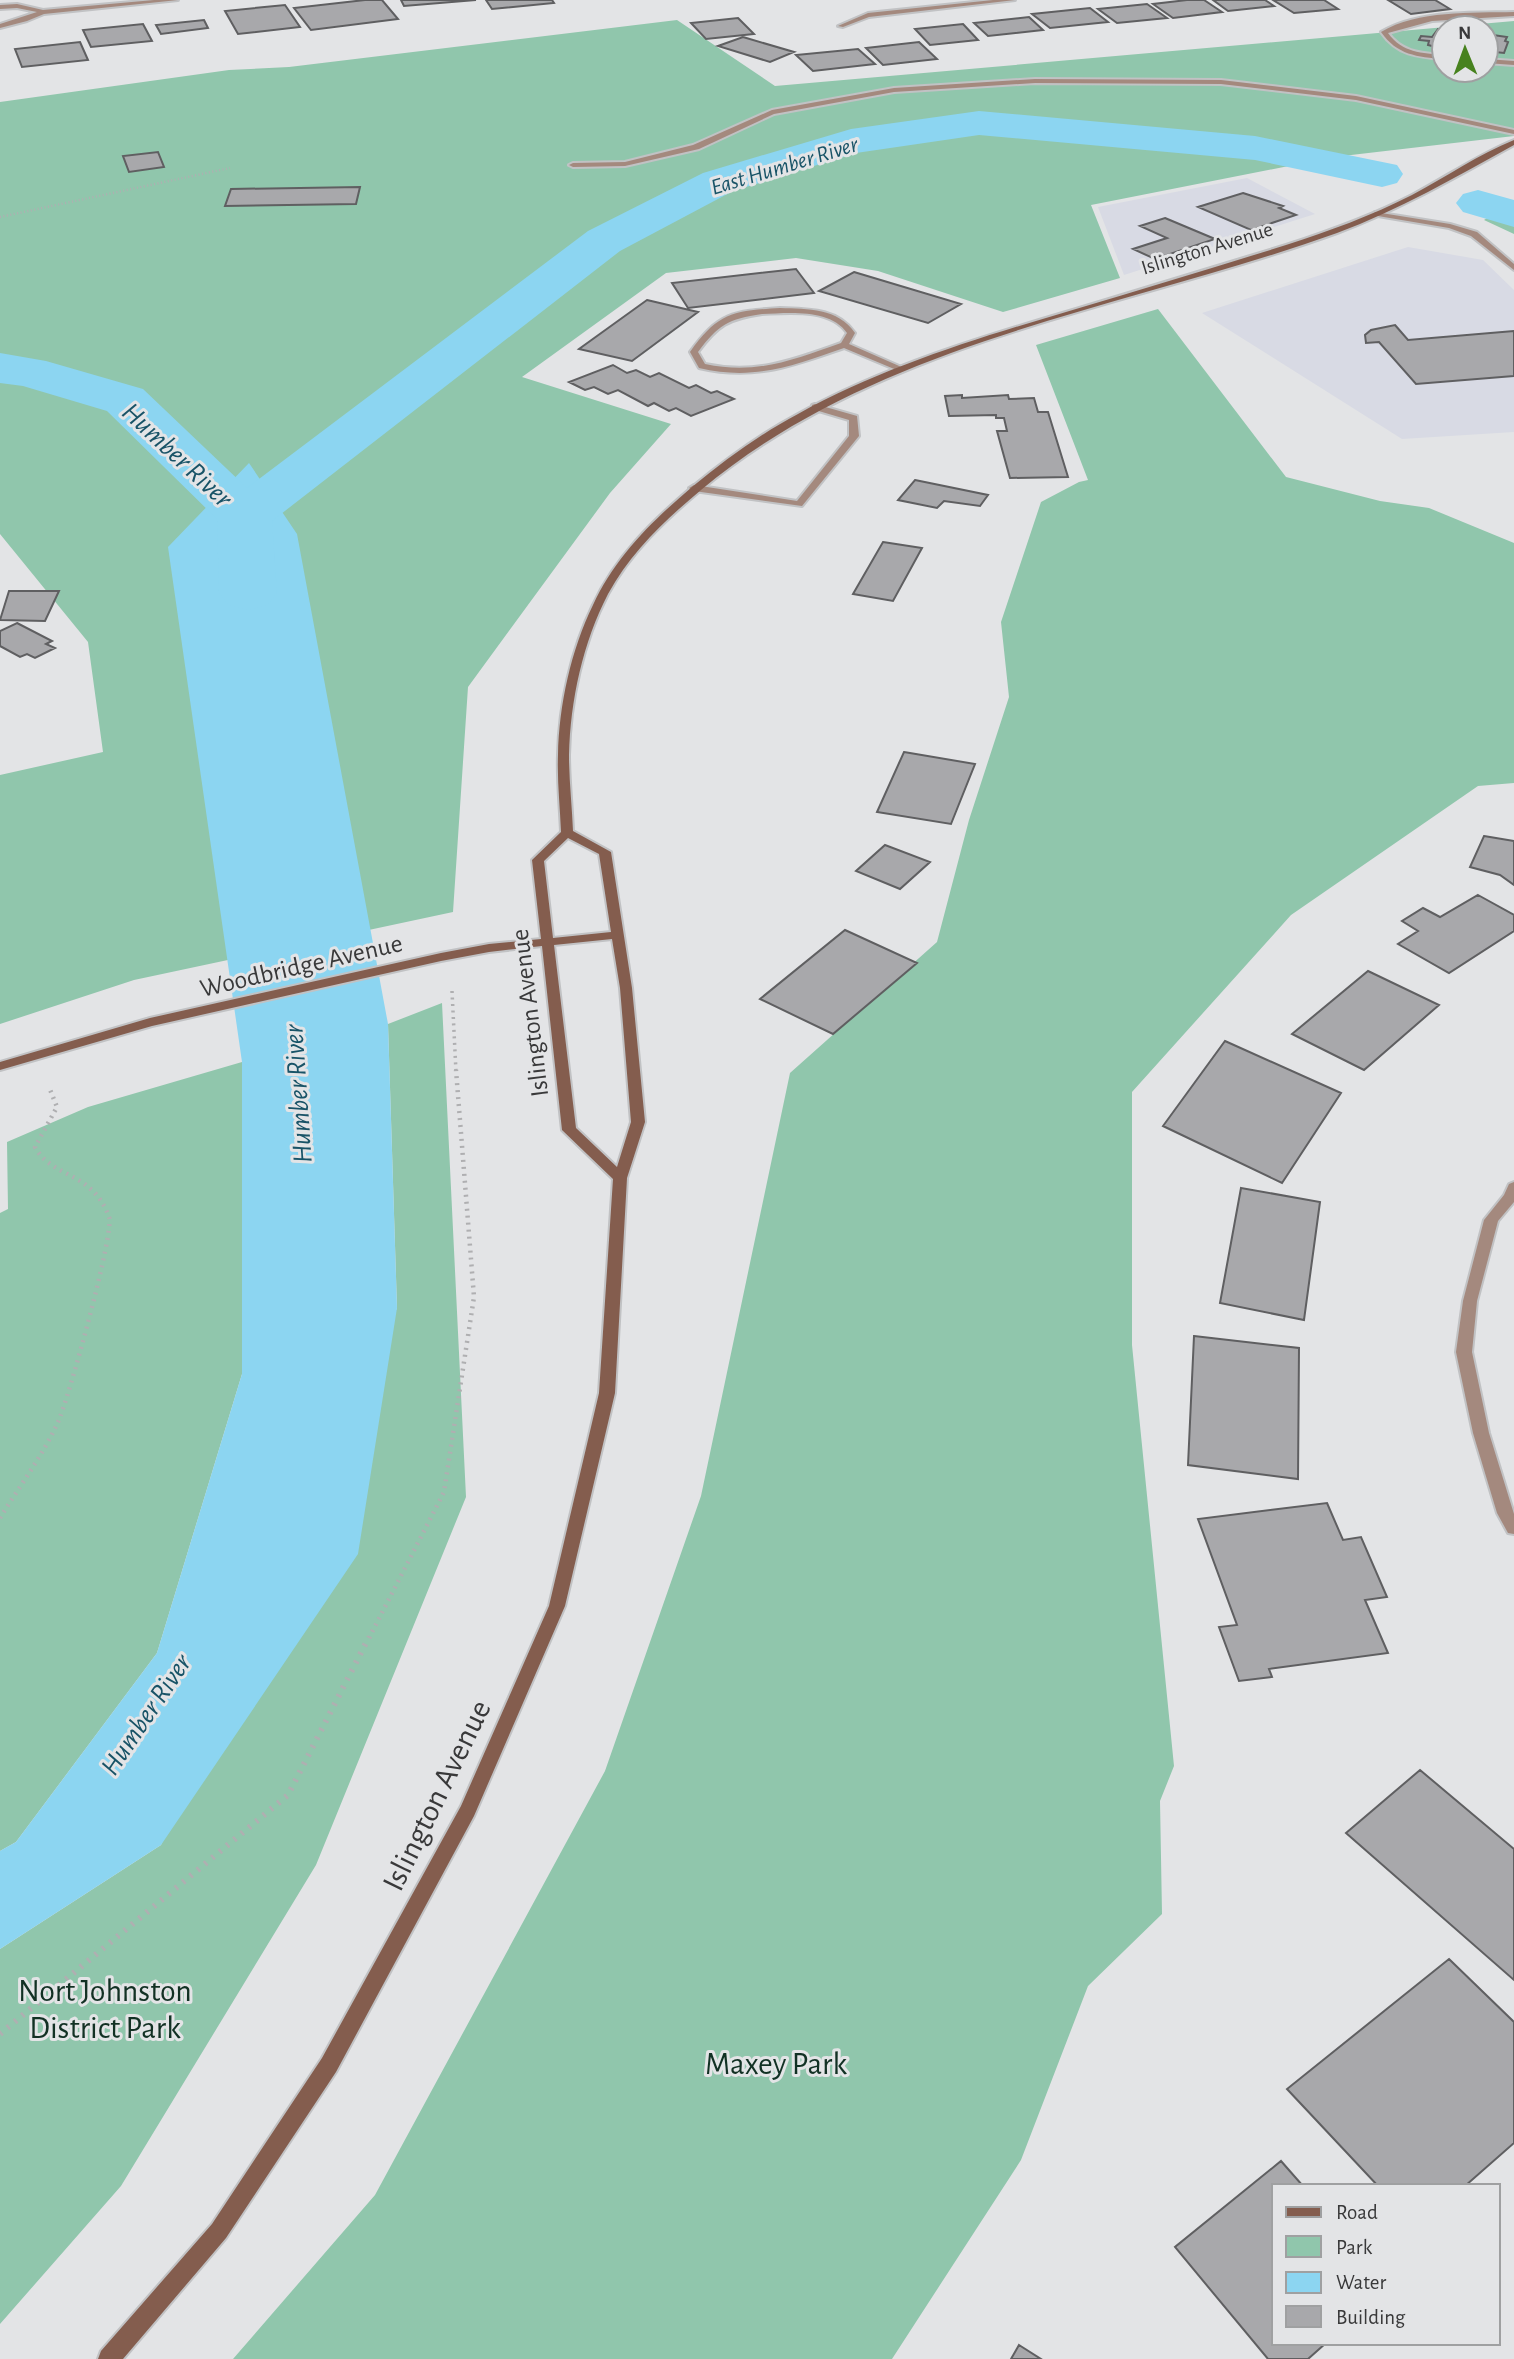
<svg xmlns="http://www.w3.org/2000/svg" width="1514" height="2359" font-family="'Alegreya Sans',sans-serif">
<rect width="100%" height="100%" fill="#e3e4e6"/>
<path fill="#d8dae4" d="M1247 178 1315 214 1124 275 1098 207Z
M1408 247 1483 260 1514 290V432L1402 439 1202 313Z"/>
<path fill="#90c6ac" fill-rule="evenodd" d="M677 20 775 86 1514 21V136L1334 157 1091 205 1120 278 1003 312 878 271 796 258 666 273 522 377 671 424 610 493 468 687 453 912 134 980 0 1024V775L103 752 88 642 0 534V102L229 70 289 67ZM1444 28H1486V70H1444Z
M1514 200V234L1484 220Z
M1158 309 1286 477 1380 501 1429 508 1514 543V783L1478 786 1291 915 1132 1092V1345L1174 1766 1160 1801 1162 1914 1088 1986 1021 2160 892 2359H233L375 2195 605 1771 701 1496 790 1073 937 942 969 820 1009 697 1001 622 1041 502 1079 482 1088 480 1036 345Z
M442 1003 466 1497 316 1865 121 2186 0 2324V1949L161 1845 397 1308 388 1024Z
M242 1062V1374L157 1653 16 1842 0 1851V1213L8 1209 7 1142 88 1107Z"/>
<path fill="#8cd5f1" d="M249 463 297 534 388 1024 397 1308 358 1554 161 1845 0 1949V1851L16 1842 157 1653 242 1374V1062L168 547Z"/>
<g fill="none" stroke-linecap="round" stroke-linejoin="round">
<path fill="#8cd5f1" fill-rule="evenodd" d="M979 111 1255 136 1397 165 1403 174 1397 183 1382 187 1255 160 979 135 856 153 733 191 620 251 272 521 277 593 268 605 248 610 228 605 219 593 217 519 107 411 23 386 0 383V353L46 361 143 389 247 488 588 231 703 173 851 129Z
M1478 190 1514 200V227L1463 212 1456 203 1463 194Z"/>
</g>
<path fill="#a8a8ab" stroke="#5f5f61" stroke-width="2" d="M365 0H382L398 19 311 30 294 8Z
M401 0H476L404 6Z
M486 0H552L554 3 492 9Z
M1187 0H1204L1222 12 1173 18 1153 4Z
M1213 0H1265L1274 6 1228 11Z
M1273 0H1324L1338 9 1294 13Z
M1388 0H1435L1450 9 1411 14Z
M1147 4 1167 18 1117 23 1098 9Z
M285 5 300 27 238 34 225 11Z
M1090 8 1108 22 1050 28 1032 14Z
M1029 17 1043 30 988 36 974 23Z
M738 18 754 34 706 39 691 23Z
M204 20 208 28 161 34 156 25Z
M143 24 152 41 91 47 83 30Z
M963 24 978 40 930 45 915 29Z
M1438 29 1444 30V49L1428 45 1429 41 1419 40 1421 36 1432 37Z
M1486 34 1507 37 1505 41 1508 42 1504 53 1486 51Z
M743 37 794 52 770 62 718 46Z
M80 42 88 60 22 67 15 49Z
M919 42 937 59 883 65 866 48Z
M858 49 875 64 813 71 796 55Z
M158 152 164 167 129 172 123 156Z
M360 187 356 204 225 206 231 189Z
M1243 193 1283 206 1279 208 1296 215 1251 230 1198 207Z
M1165 218 1215 239 1155 259 1133 249 1167 238 1140 226Z
M796 269 814 293 688 308 672 283Z
M854 272 961 304 928 323 819 291Z
M647 300 698 312 632 361 579 349Z
M1395 325 1408 340 1514 331V376L1416 384 1379 342 1366 343 1365 335 1371 330Z
M613 365 627 373 636 370 650 377 659 373 689 388 696 385 711 393 717 391 734 399 691 416 676 408 669 411 654 403 648 406 618 390 608 394 594 387 585 390 569 382Z
M962 395V398L1008 395 1009 399 1034 398 1038 412H1048L1068 477 1010 478 997 431H1007L1004 418H996V415L949 416 945 396Z
M915 480 988 495 980 506 944 501 937 508 898 500Z
M883 542 922 548 893 601 853 594Z
M9 591H59L45 621 0 620Z
M17 623 52 641 46 644 55 648 35 658 27 654 20 657 0 646V631Z
M904 752 975 764 951 824 877 812Z
M1484 836 1514 841V885L1500 875 1470 867Z
M885 845 930 862 900 889 856 871Z
M1478 895 1514 915V931L1449 973 1398 944 1418 931 1402 921 1423 908 1440 917Z
M845 930 917 963 833 1034 760 999Z
M1368 971 1439 1005 1364 1070 1292 1034Z
M1225 1041 1341 1093 1282 1183 1163 1126Z
M1241 1188 1320 1202 1304 1320 1220 1303Z
M1194 1336 1299 1348 1298 1479 1188 1465Z
M1327 1503 1343 1540 1361 1537 1387 1597 1365 1600 1388 1653 1269 1669 1272 1677 1239 1681 1219 1627 1237 1625 1198 1519Z
M1420 1770 1514 1849V1980L1346 1833Z
M1449 1959 1514 2022V2143L1465 2186H1378L1287 2089Z
M1281 2161 1303 2186H1274V2343H1326L1308 2359H1268L1175 2247Z
M1019 2345 1041 2359H1011Z"/>
<g fill="none" stroke-linecap="round" stroke-linejoin="round">
<g stroke="#c1c2c4" stroke-width="4">
<path id="lane" d="M1514 12V16L1432 21 1388 33C1402 53 1422 53 1444 55V59C1417 57 1397 55 1381 32 1418 10 1472 13 1514 12Z
M1486 59 1514 61V65L1486 63Z
M1035 79 1221 80 1356 96 1514 130V134L1356 100 1221 84 1035 83 894 92 774 114 699 149 625 166 573 167 569 165 573 163 625 162 693 145 772 110 894 88Z
M815 404 857 416 859 436 802 506 694 491 689 488 694 485 797 501 849 436V420L812 409V405Z"/>
</g>
<g stroke="#c1c2c4" stroke-width="4">
<path id="street" d="M154 0H178L44 14 27 21 0 28V24L37 12 17 8 0 9V5L17 4 43 10Z
M993 0H1015L869 17 843 27 838 26 868 13Z
M1375 212 1450 224 1477 232 1514 264V270L1471 236 1449 228 1378 216 1374 214Z
M780 308C808 309 838 308 855 333L849 344 906 369 899 371 844 348C792 366 754 381 699 368L690 352C718 313 732 311 780 308ZM762 314C788 313 830 308 847 333L841 343C793 360 756 375 705 364L698 352C718 325 728 319 762 314Z
M1514 1182V1202L1498 1221 1477 1301 1472 1352 1489 1433 1514 1514V1534L1508 1533 1497 1513 1473 1433 1456 1352 1463 1301 1484 1220 1504 1195 1509 1184Z"/>
</g>
<g stroke="#c1c2c4" stroke-width="4">
<path id="secondary" d="M1514 140V145C1456 177 1399 210 1337 233 1123 310 880 340 701 490 665 520 631 552 608 594 583 642 570 701 569 755 569 780 572 806 573 831L611 852 632 988 645 1122 627 1178 615 1393 565 1606 474 1816 336 2072 226 2238 123 2359H98L101 2351 212 2224 322 2058 461 1806 549 1606 599 1393 613 1179 562 1130 542 946 489 952 441 961 152 1026 0 1070V1062L150 1018 441 953 489 944 541 939 532 860 561 832C560 806 557 781 558 755 559 705 571 650 593 605 615 557 652 521 692 487 725 460 760 434 798 414 885 366 981 337 1076 309 1146 288 1216 267 1286 245 1329 231 1371 216 1412 195 1446 177 1479 154 1514 140ZM568 838 599 854 611 932 553 938 544 861ZM612 939 620 988 631 1122 617 1167 576 1128 554 945Z"/>
</g>
<path stroke="#afafb1" stroke-width="2.5" stroke-dasharray="1 2.5" stroke-linecap="butt" d="M0 217 230 168"/>
<path stroke="#afafb1" stroke-width="3.5" stroke-dasharray="2 4.5" stroke-linecap="butt" d="M452 991 456 1072"/>
<path stroke="#afafb1" stroke-width="4.5" stroke-dasharray="2 5" stroke-linecap="butt" d="M0 1518C19 1487 43 1455 58 1422 68 1401 115 1231 109 1217 92 1170 52 1179 35 1147L57 1107 49 1087
M369 1638 444 1492 474 1297 456 1070"/>
<path stroke="#afafb1" stroke-width="6" stroke-dasharray="2.5 7" stroke-linecap="butt" d="M0 2034 288 1795 369 1637"/>
<use href="#lane" fill="#a4897e" fill-rule="evenodd"/>
<use href="#street" fill="#a4897e" fill-rule="evenodd"/>
<use href="#secondary" fill="#845d4e" fill-rule="evenodd"/>
</g>
<g text-anchor="middle" stroke-width="6" stroke-linejoin="round" paint-order="stroke">
<g font-size="21" fill="#39393a" stroke="#e3e4e6">
<text transform="translate(1207 248) rotate(-17)" y="7">Islington Avenue</text>
</g>
<g font-size="23" font-style="italic" fill="#185367" stroke="#e3e4e6">
<text transform="translate(784 165) rotate(-17)" y="8">East Humber River</text>
</g>
<g font-size="26" fill="#39393a" stroke="#e3e4e6">
<text transform="translate(301 965) rotate(-13)" y="9">Woodbridge Avenue</text>
<text transform="translate(529 1013) rotate(-97)" y="9">Islington Avenue</text>
</g>
<g font-size="28" font-style="italic" fill="#185367" stroke="#e3e4e6">
<text transform="translate(178 454) rotate(43)" y="10">Humber River</text>
<text transform="translate(297 1094) rotate(-94)" y="10">Humber River</text>
<text transform="translate(145 1714) rotate(-56)" y="10">Humber River</text>
</g>
<g font-size="32" fill="#39393a" stroke="#e3e4e6">
<text transform="translate(436 1795) rotate(-64)" y="11">Islington Avenue</text>
</g>
<g font-size="32" fill="#123124" stroke="#e3e4e6">
<text x="105" y="2001">Nort Johnston<tspan x="105" dy="37">District Park</tspan></text>
<text x="776" y="2074">Maxey Park</text>
</g>
</g>
<rect x="1272" y="2184" width="228" height="161" fill="#e3e4e6" stroke="#9fa0a1" stroke-width="2"/>
<rect x="1286" y="2207" width="35" height="10" fill="#845d4e" stroke="#9fa0a1" stroke-width="2"/>
<text x="1336" y="2219" font-size="21" fill="#39393a">Road</text>
<rect x="1286" y="2236" width="35" height="21" fill="#90c6ac" stroke="#9fa0a1" stroke-width="2"/>
<text x="1336" y="2254" font-size="21" fill="#39393a">Park</text>
<rect x="1286" y="2272" width="35" height="21" fill="#8cd5f1" stroke="#9fa0a1" stroke-width="2"/>
<text x="1336" y="2289" font-size="21" fill="#39393a">Water</text>
<rect x="1286" y="2306" width="35" height="21" fill="#a8a8ab" stroke="#9fa0a1" stroke-width="2"/>
<text x="1336" y="2324" font-size="21" fill="#39393a">Building</text>
<g transform="translate(1465 49) rotate(359)"><circle r="33" fill="#e3e4e6" stroke="#9fa0a1" stroke-width="2"/>
<path d="M0-5L12 26L0 18L-12 26Z" fill="#47821e"/>
<text y="-10" font-size="19" font-weight="bold" text-anchor="middle" fill="#39393a">N</text>
</g>
</svg>
